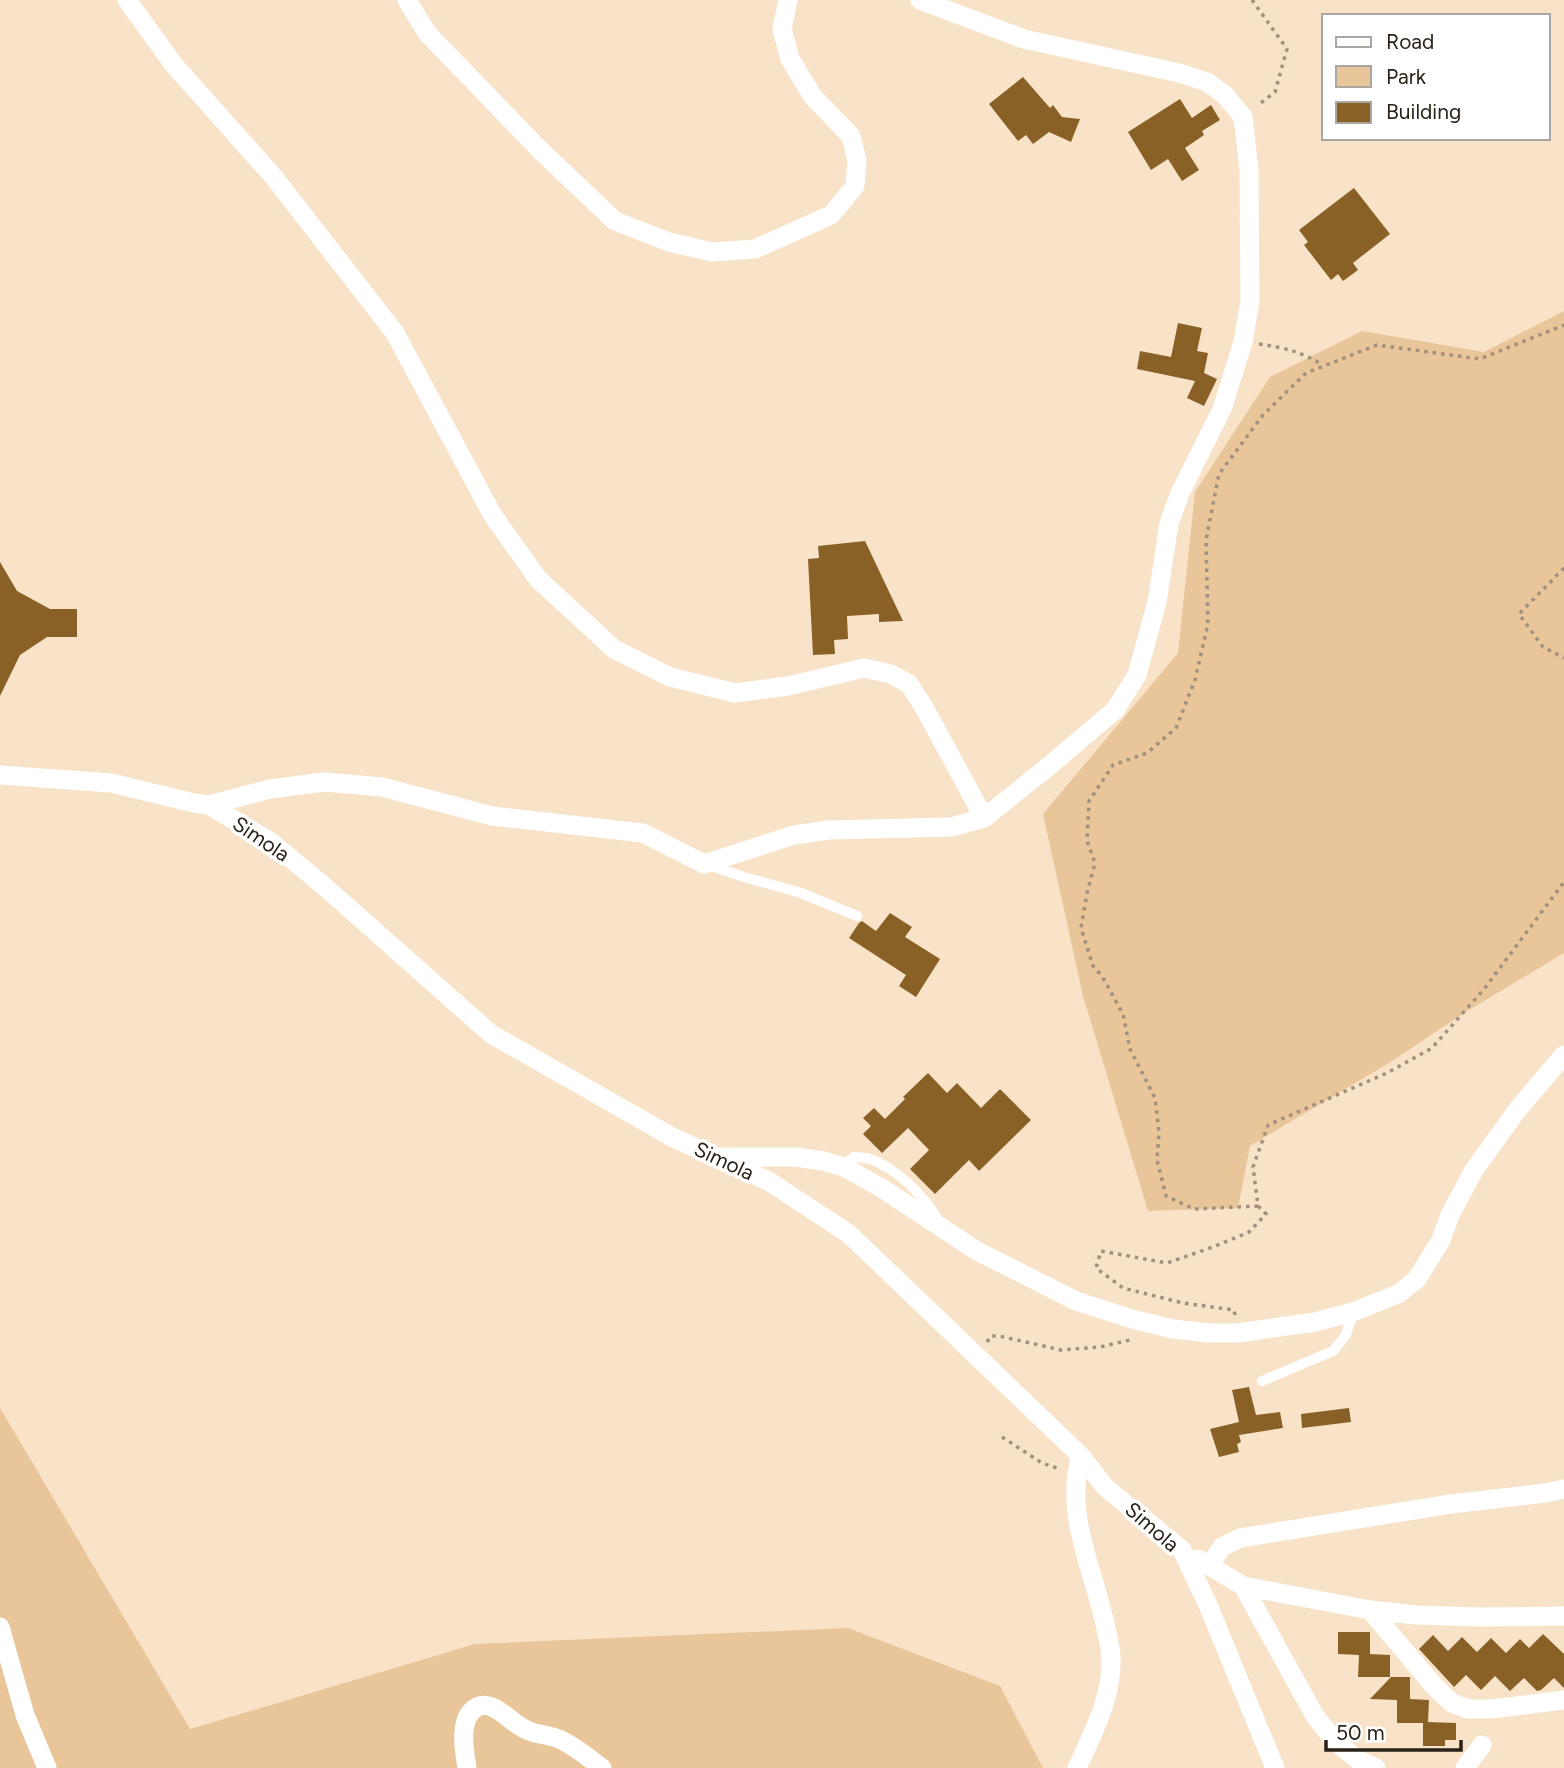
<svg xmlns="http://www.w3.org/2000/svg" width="1564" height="1768" font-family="Figtree,sans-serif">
<rect width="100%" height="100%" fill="#f8e3c9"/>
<path fill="#e8c69a" d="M1564 311V953L1464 1013 1389 1063 1250 1146 1238 1208 1148 1211 1083 996 1043 814 1178 653 1195 492 1270 377 1362 331 1484 352Z
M0 1408 190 1729 475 1644 848 1628 1000 1686 1043 1768H0Z"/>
<path fill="#896126" d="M1023 77 1050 108 1053 105 1062 117 1080 119 1071 142 1049 132 1033 144 1026 135 1018 141 989 104Z
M1180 99 1192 118 1211 105 1220 120 1202 131 1204 135 1185 148 1199 170 1182 181 1168 159 1151 170 1128 132Z
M1354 188 1390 234 1353 263 1358 270 1343 281 1338 274 1331 280 1304 245 1308 242 1299 230Z
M1178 323 1202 328 1197 351 1208 353 1204 373 1217 379 1204 406 1187 398 1195 381 1137 369 1140 351 1171 357Z
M865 541 903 621 879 622V614L847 616 848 639 834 640 835 654 813 655 808 559 819 558 818 546Z
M0 562 17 591 50 609H77V637H47L20 655 0 696Z
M890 913 912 927 905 937 940 959 916 997 899 986 906 975 849 938 859 923 862 921 876 931Z
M928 1073 947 1093 957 1083 981 1108 1000 1089 1031 1120 979 1171 969 1160 935 1194 910 1169 929 1150 908 1128 882 1153 863 1134 871 1126 863 1118 874 1108 885 1119 905 1099 903 1097Z
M1249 1387 1256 1415 1280 1412 1283 1428 1239 1435 1241 1442 1237 1444 1239 1452 1219 1457 1210 1429 1239 1422 1232 1390Z
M1349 1408 1351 1422 1302 1428 1301 1414Z
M1338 1632H1370V1654L1390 1655V1677H1358L1359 1655 1338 1654Z
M1543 1634 1564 1654V1688L1554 1678 1541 1690 1537 1691 1524 1678 1510 1691 1495 1676 1481 1690 1466 1675 1454 1687 1419 1649 1433 1635 1448 1651 1462 1637 1477 1652 1491 1638 1506 1653 1520 1639 1529 1648Z
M1391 1677H1410V1699L1429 1700 1428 1722 1456 1723V1740H1445V1746H1423V1723H1397V1700L1370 1699Z"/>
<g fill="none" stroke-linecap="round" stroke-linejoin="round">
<path stroke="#a0907d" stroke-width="3.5" stroke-dasharray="3.5 5" stroke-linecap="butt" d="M1252 0 1287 49 1275 92 1257 106
M1259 344C1286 348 1299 351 1323 365
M1564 568 1519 614 1543 647 1564 658
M1258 1206 1194 1209 1166 1196 1157 1160 1159 1132 1155 1098 1130 1049 1123 1014 1102 976 1093 966 1081 928 1087 893 1095 863 1087 841 1089 801 1113 765 1147 753 1176 728 1195 680 1208 624 1206 540 1219 474 1263 415 1306 373 1377 345 1480 359 1564 325
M1235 1315 1234 1310 1183 1303 1123 1288 1096 1268 1101 1251 1167 1263 1213 1247 1249 1232 1266 1214 1258 1206 1253 1167 1268 1125 1387 1073 1432 1048 1485 988 1564 882
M987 1342 991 1336H999L1061 1350 1100 1347 1134 1339
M1002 1437 1042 1463 1060 1469"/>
<path stroke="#fff" stroke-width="10" d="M708 865 744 877 801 893 857 916
M844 1167 853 1157C859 1158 865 1157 870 1159 896 1168 923 1195 937 1218
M1262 1381 1333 1351 1346 1335 1353 1312"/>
<path stroke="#fff" stroke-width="19" d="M127 0 174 65 273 176 395 333 492 514 538 579 614 649 670 677 735 693 788 686 864 668 891 674 909 684 925 709 984 818
M407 0 427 33 540 150 615 221 669 242 712 252 755 249 831 215 855 186 857 161 851 136 813 97 790 59 782 29 788 0
M0 775 111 783 194 803 209 805 271 842 324 886 491 1034 672 1137 770 1182 849 1234 1081 1456 1105 1487 1182 1550 1208 1605 1275 1768
M209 805 270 789 324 782 382 787 492 816 643 833 704 864 794 835 828 830 951 827 984 818 1049 766 1115 710 1137 675 1157 602 1169 524 1180 493 1222 409 1243 342 1250 301 1249 170 1243 117 1225 95 1207 82 1179 73 1024 39 920 0
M722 1157H796L823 1161 844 1167 883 1189 977 1251 1076 1301 1132 1319 1173 1329 1209 1333H1238L1315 1322 1353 1312 1398 1294 1417 1279 1441 1240 1450 1215 1474 1170 1518 1109 1564 1055
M1198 1559 1243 1586 1315 1716 1335 1741 1358 1760 1376 1768
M1209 1566 1222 1547 1240 1538 1451 1504 1545 1493 1564 1489
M1243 1586 1370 1610 1416 1615 1480 1617 1564 1616
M1370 1610 1435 1687 1452 1703 1468 1709H1492L1564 1700
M0 1627 25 1715 47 1768
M467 1768C464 1750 458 1717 477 1707 482 1704 487 1705 492 1707 506 1713 515 1726 529 1731 539 1735 551 1735 561 1740 576 1747 589 1758 602 1768
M1077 1768C1093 1733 1113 1696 1111 1656 1110 1645 1107 1634 1105 1624 1093 1568 1064 1514 1081 1456
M1465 1768 1482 1745"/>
</g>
<g text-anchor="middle" stroke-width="7" stroke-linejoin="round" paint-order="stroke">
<g font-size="21" fill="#2a2218" stroke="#fff">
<text transform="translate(261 839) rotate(34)" y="7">Simola</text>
<text transform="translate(724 1161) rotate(25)" y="7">Simola</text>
<text transform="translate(1152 1527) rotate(41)" y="7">Simola</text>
</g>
</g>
<rect x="1322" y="14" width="228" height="126" fill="#ffffff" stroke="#aaa7a3" stroke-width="2"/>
<rect x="1336" y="37" width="35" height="10" fill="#ffffff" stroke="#aaa7a3" stroke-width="2"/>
<text x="1386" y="49" font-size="21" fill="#2a2218">Road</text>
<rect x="1336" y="66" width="35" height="21" fill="#e8c69a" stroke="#aaa7a3" stroke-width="2"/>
<text x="1386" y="84" font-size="21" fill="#2a2218">Park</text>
<rect x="1336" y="102" width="35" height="21" fill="#896126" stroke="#aaa7a3" stroke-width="2"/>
<text x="1386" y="119" font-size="21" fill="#2a2218">Building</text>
<path d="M1326 1740v10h135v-10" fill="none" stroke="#2a2218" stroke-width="3.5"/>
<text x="1336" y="1740" font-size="21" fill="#2a2218" stroke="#ffffff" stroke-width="5" paint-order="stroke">50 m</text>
</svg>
